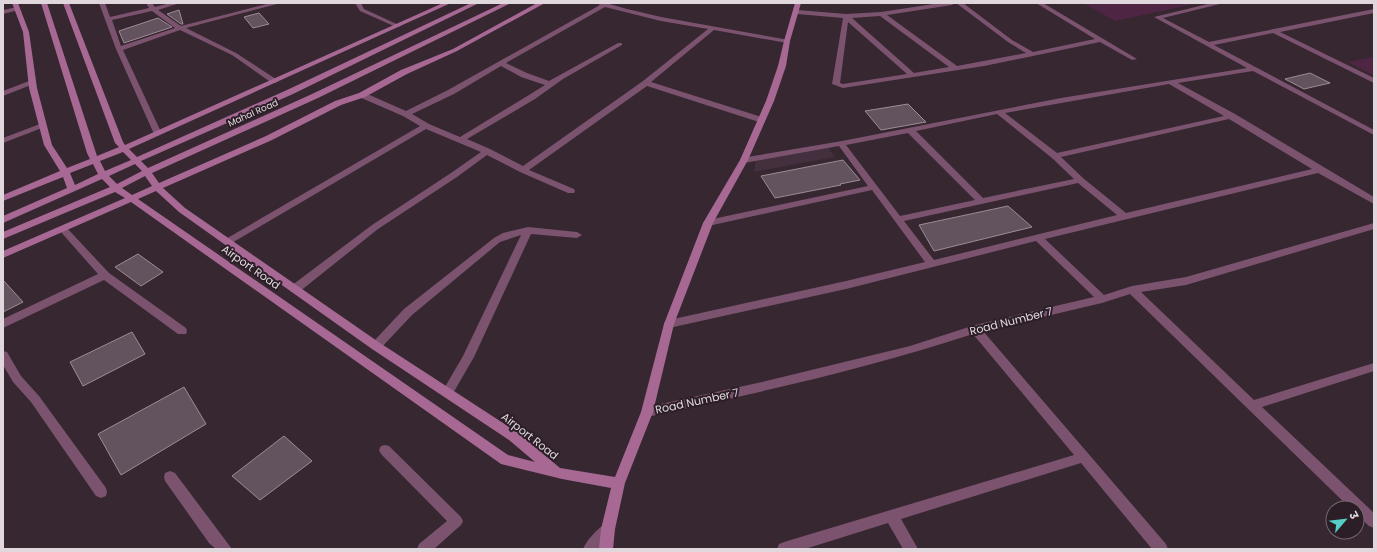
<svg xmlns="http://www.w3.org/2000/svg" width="1377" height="552" font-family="Poppins,'Noto Sans Devanagari',sans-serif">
<rect width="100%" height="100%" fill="#362731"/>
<path fill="#432f3d" d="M827 146 835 157 754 172 756 158Z"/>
<path fill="#4f2544" d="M1083 3H1199L1115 21Z
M1374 57V76L1348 62Z"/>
<path fill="#63535e" stroke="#9d8b96" d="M179 10 183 24H181L167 14Z
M259 13 269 24 253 28 244 17Z
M158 18 172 27 124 43 119 31Z
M1310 73 1330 83 1304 89 1285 79Z
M908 104 926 122 881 130 865 111Z
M843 160 860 180 840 184 841 185 775 198 761 176Z
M1008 206 1032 227 934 251 919 225Z
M138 254 163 272 141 286 115 267Z
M3 280 23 302 3 312Z
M132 332 145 354 83 386 70 362Z
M184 387 206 424 121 475 98 434Z
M284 436 312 461 260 500 232 476Z"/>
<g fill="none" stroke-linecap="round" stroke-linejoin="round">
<path fill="#7b536f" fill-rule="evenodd" d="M99 3H105L110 17 149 8 146 3H152L155 7 170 3H180L158 10 181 26 271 3H281L186 28 236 53 279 81 275 83H272L232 55 180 30 123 50 161 132 157 134H154L116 49ZM152 11 175 28 121 46 112 20Z
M355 3H361L364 9 401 26 396 27 360 11Z
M597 3H606L627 9 661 17 789 40V42L787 43 714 30 651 82 765 118V122H759L647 86 529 170 574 189 575 191 574 193H568L520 172 487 155 457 177 378 229 299 292H291L290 289 291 286 372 225 451 173 481 152 426 129 230 244H224L222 242 224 240 420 126 403 116 359 97V93H365L406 111 448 90 600 5ZM605 7 661 21 708 29 643 81 523 166 490 149 467 139 535 99 563 79 622 45V43H618L549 81 527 73 506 63ZM501 66 521 77 545 85 529 95 460 137 429 124 412 114 454 94Z
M940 3H955L952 5 887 15 957 66 1026 53 1008 42 956 3H963L1012 40 1033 52 1095 39 1036 3H1043L1137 59 1132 60 1100 42 984 66 843 88 832 84 843 18 797 14 794 12 797 10 846 14 881 12ZM880 16 949 67 914 73 852 18ZM848 22 907 74 843 84 840 83Z
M1212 3H1224L1163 18 1209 42 1374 9V13L1280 32 1374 78V83L1273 33 1214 45 1374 130V135L1253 71 1178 83 1235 114 1374 197V204L1318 173 1045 239 1104 295 1132 286 1186 277 1374 223V229L1186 285 1141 292 1254 400 1374 363V371L1262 407 1374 513V528L1369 526 1357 515V508H1350L1130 294 1102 303 983 331 1166 544 1168 549H1152L1081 463 901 519 918 549H903L888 523 805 549H777L779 544 784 542 1074 455 973 334C866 369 757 393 647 417L643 415 641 412 643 409 647 407 762 382 910 346 975 325 1094 297 1036 241 846 289 669 328 665 327 664 324 665 321 669 320 846 281 925 262 872 190 708 226 705 225 703 223 705 221 708 220 868 186 839 146 744 163 741 162 740 160 741 158 842 141 1061 98 1247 68 1154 17ZM1169 84 1224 116 1057 153 1005 113ZM997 114 1052 158 1074 179 983 198 916 131ZM1229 119 1312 169 1126 213 1083 178 1061 157ZM908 133 975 200 900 216 846 145ZM1078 183 1117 215 934 260 904 221Z
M17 7 19 8V10L3 14V10Z
M29 81H35L36 83 3 96V91Z
M40 124H43L47 126 3 143V138Z
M63 226 66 227 109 273 186 328 187 331 186 334H178L104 280 3 328V319L98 274 60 231 58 229 60 227Z
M528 227 577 232 582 235 577 238 531 234 474 357 452 395 448 397 444 395 442 392 463 356 521 235 500 242 412 315 380 349 376 350 372 349 371 346 372 343 404 309 494 238 503 233Z
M3 351 7 352 21 376 39 396 106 488 107 492 106 496 101 498 96 496 31 402 13 382 3 365Z
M385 445 389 446 461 517 463 521 461 525 434 549H417L419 544 447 521 381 454 379 450 381 446Z
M170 471 175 473 232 549H216L209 543 165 481 164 477 165 473Z
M608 523 613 525 615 529 613 533 599 549H583C587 540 599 526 608 523Z"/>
<path fill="#a76894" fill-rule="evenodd" d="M12 3H18L29 32 37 88 52 145 67 168 90 159 87 153 41 3H47L97 156 119 147 115 143 63 3H69L123 142 125 145 443 3H451L129 149 137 157 287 90 471 3H479L293 94 141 161 148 168 312 94 503 3H511L318 98 152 173 159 183 266 136 335 101 359 93 401 70 453 49 537 3H545L457 51 407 74 365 97 341 105 272 140 163 188 185 208 380 343 517 432 560 468 615 477 641 412 664 324 703 223 740 160 766 101 778 66 784 41 795 3H801L790 41 786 66 774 101 748 160 713 223 674 324 653 412 625 483 615 529 613 549H599L601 529 611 488 562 479 501 464 131 202 3 258V251L125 198 115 192 3 239V232L110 187 102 179 3 223V216L67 188 63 177 3 201V195L60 171 44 145 29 88 23 32ZM123 152 131 160 105 171 100 161ZM93 164 98 174 75 185 70 173ZM135 164 142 171 117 184 109 176ZM145 176 152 186 132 195 122 188ZM156 191 179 212 372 349 509 440 535 462 508 455 138 199Z"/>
</g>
<g text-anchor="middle" stroke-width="4" stroke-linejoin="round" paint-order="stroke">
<g font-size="9" fill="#e0d7dd" stroke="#2c1e27">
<text transform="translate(253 113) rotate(-24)" y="3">Mahal Road</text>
</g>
<g font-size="11" fill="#e0d7dd" stroke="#2c1e27">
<text transform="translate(251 267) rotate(35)" y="4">Airport Road</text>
<text transform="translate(1011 321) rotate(-14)" y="4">Road Number 7</text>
<text transform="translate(697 401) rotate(-12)" y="4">Road Number 7</text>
<text transform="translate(530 436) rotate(38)" y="4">Airport Road</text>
</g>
</g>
<rect width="1377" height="552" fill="none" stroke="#e0d7dd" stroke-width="8"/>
<g transform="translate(1345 520) rotate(62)"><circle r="19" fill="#2c1e27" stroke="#746870"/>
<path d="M0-3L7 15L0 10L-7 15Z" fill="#55cec5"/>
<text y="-6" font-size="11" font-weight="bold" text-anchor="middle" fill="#e0d7dd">उ</text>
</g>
</svg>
